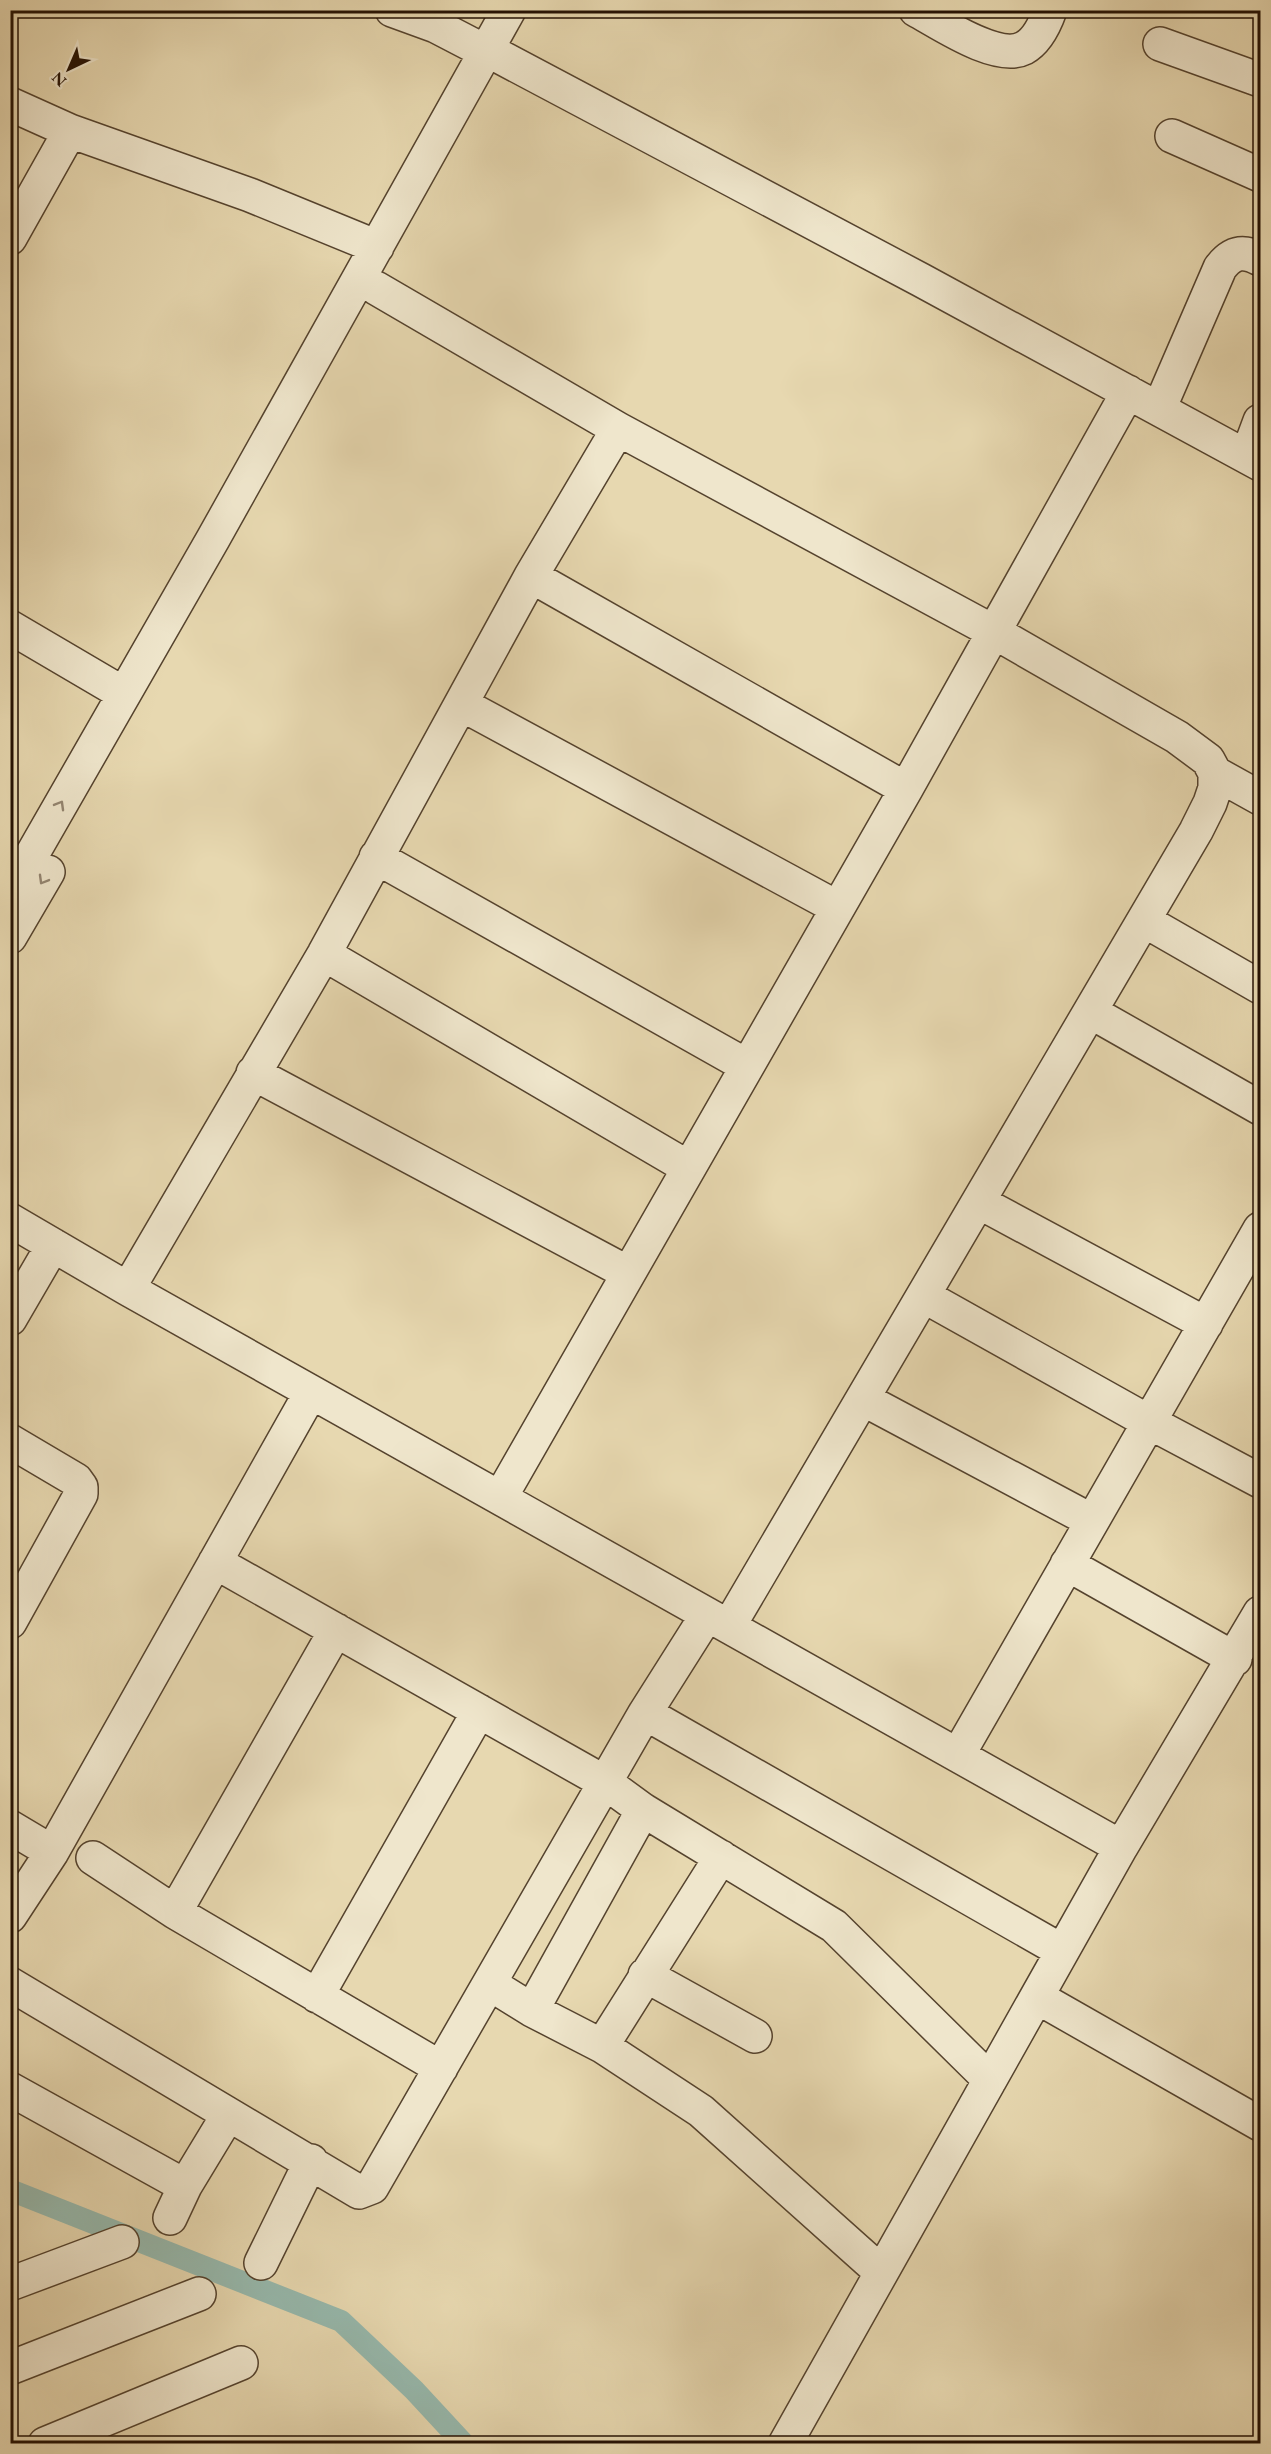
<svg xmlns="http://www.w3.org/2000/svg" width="1271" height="2454" font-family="'EB Garamond',serif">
<rect width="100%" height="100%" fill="#e7d8b0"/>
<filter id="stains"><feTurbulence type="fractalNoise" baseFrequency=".00333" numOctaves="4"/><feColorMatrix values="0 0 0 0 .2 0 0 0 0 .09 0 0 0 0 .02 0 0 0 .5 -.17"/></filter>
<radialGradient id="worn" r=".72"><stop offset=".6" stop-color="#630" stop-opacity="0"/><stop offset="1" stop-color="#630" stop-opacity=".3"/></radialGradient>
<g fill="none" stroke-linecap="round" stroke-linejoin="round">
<path stroke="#97b9ad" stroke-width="22" d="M10 2190 341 2321 414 2390 464 2444"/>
<g stroke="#55432e" stroke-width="36">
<path id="minor" d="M392 10 436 26 486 52 493 53 921 280 1260 464
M916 10C940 23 997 62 1024 48 1037 41 1045 24 1050 10
M1160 44 1260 80
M10 104 70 131 250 195 377 247
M1172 136 1260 175
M10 238 70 131
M376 288 618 429 994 632 1177 737 1208 760 1215 773V788L1210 803 1196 831 729 1626
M1159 409 1220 268C1232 252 1243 250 1260 259
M1247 456 1260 421
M531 576 906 789
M10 627 124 694
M461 704 838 908
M1215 773 1260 798
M376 857 747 1066
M10 893 213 539 509 10
M1145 921 1260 987
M10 937 48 872
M324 954 689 1168
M1091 1012 1260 1108
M253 1073 628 1273
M979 1202 1206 1324
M10 1220 128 1289 1121 1847
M128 1289 324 954 531 576 618 429
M924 1296 1149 1422 1260 1481
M10 1319 53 1245
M863 1399 1092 1521
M10 1441 76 1480 81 1487V1494L10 1622
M500 1498 906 789 1128 392
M215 1562 606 1783 643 1810 834 1926 990 2080
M1067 1564 1235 1659
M336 1630 175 1912 441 2068
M645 1713 1062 1951
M958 1755 1260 1229
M10 1827 52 1852
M93 1858 175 1912
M10 1916 52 1852 311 1392
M645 1975 755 2036
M10 1984 359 2192 372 2187 645 1713 707 1615
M490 1984 532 2010 602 2046 701 2111 881 2272
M317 1996 479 1711
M1037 1997 1260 2124
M532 2010 643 1810
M602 2046 721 1857
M10 2089 185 2186 228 2115
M170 2218 185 2186
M261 2263 311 2161
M10 2284 122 2242
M10 2368 199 2294
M45 2444 241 2363
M785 2444 1121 1847 1260 1613"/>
</g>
<use href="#minor" stroke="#efe6cc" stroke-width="33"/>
</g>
<defs><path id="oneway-chevron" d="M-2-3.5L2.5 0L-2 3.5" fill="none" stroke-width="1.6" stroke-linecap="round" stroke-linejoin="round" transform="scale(1.5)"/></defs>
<g stroke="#948672">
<use href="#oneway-chevron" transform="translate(60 805) rotate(-60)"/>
<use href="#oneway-chevron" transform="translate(43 880) rotate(120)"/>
</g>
<rect width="1271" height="2454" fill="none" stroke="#e7d8b0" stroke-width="36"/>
<rect x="12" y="12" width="1247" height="2430" fill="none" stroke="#241103" stroke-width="3"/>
<rect x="18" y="18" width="1235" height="2418" fill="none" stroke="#241103" stroke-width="1.5"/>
<g transform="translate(69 69) rotate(224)" stroke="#efe6cc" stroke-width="4.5" paint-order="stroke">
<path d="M0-4.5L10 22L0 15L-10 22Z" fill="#241103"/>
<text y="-9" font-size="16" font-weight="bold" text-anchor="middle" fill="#241103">N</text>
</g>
<rect width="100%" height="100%" filter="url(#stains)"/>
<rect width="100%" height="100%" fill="url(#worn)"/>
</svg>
